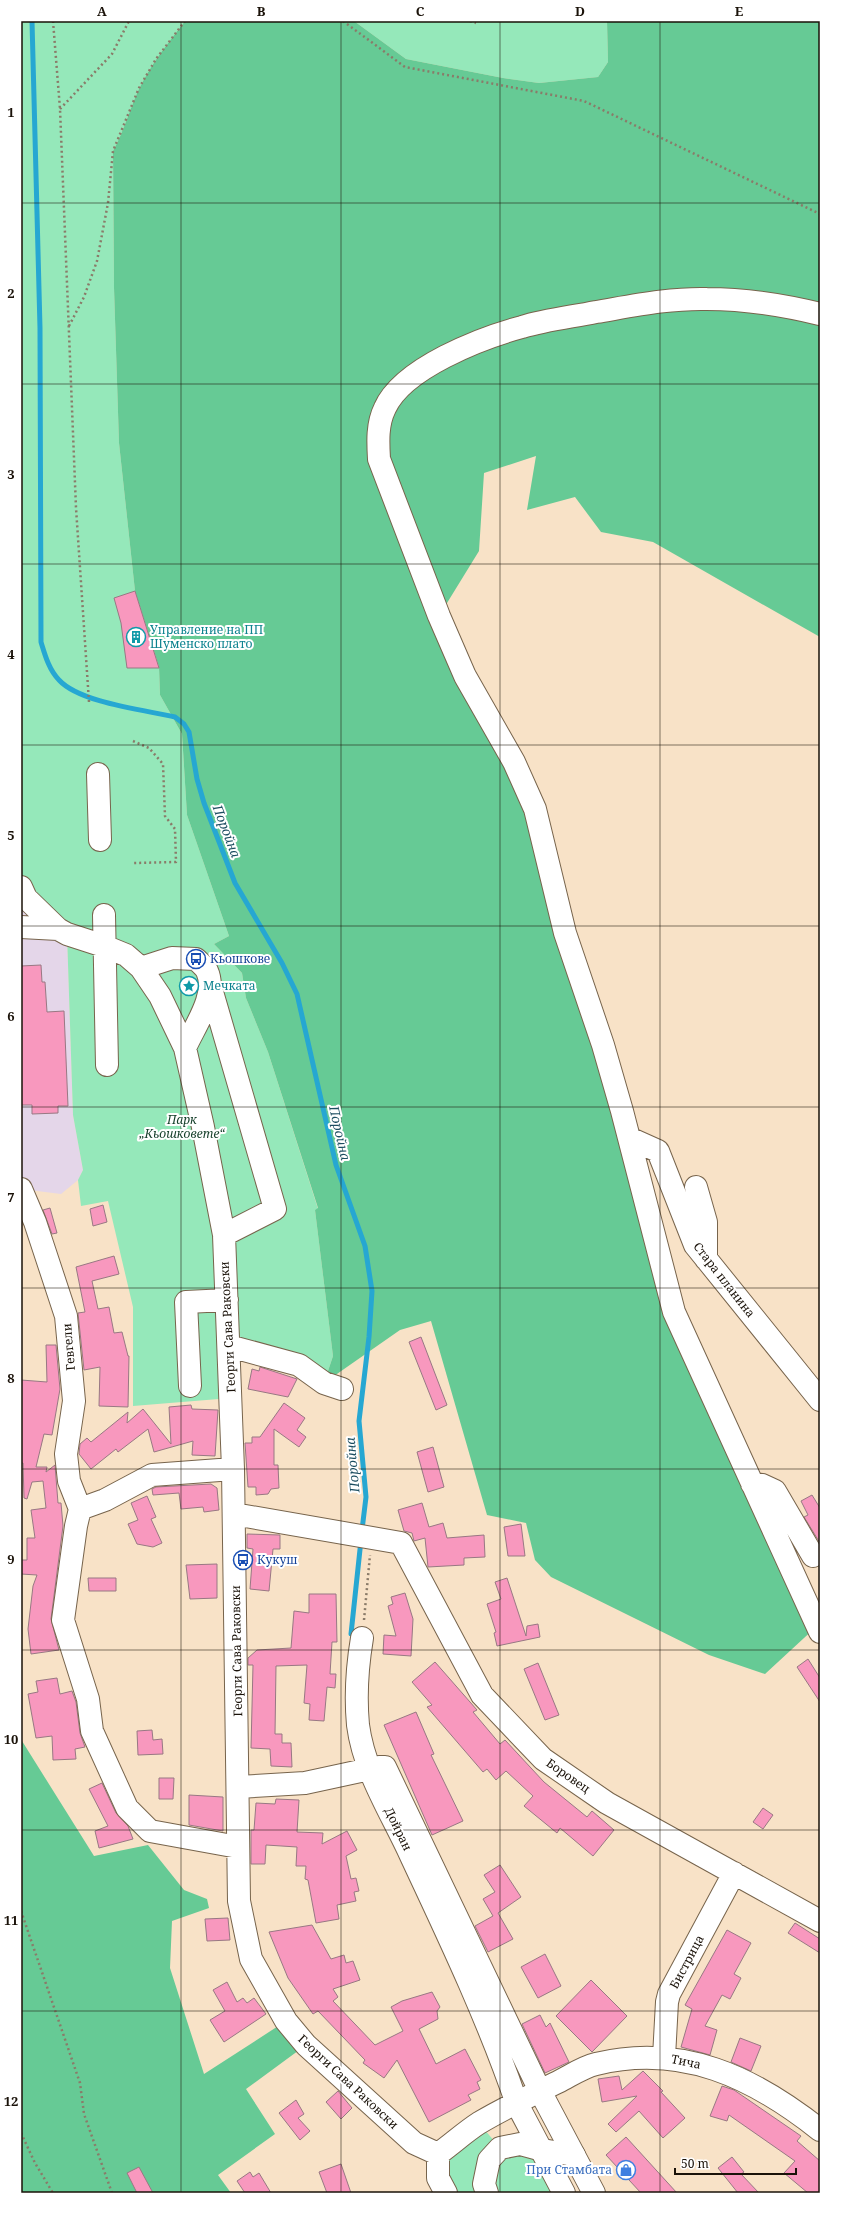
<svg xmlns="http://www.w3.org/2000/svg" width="841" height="2214" font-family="'Noto Serif',serif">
<rect width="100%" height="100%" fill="#f8e2c7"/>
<path fill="#e4d6e9" d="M21 887 67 934 73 1115 83 1170 78 1180 61 1194 21 1189Z"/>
<path fill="#95e8ba" d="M21 21H185C168 43 150 65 138 91 129 111 124 131 113 151L114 288 119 443 135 591 159 667 160 695 182 734 187 815 229 936 214 944 242 973 246 998 268 1052 318 1209 315 1210 333 1356 324 1383 229 1346 231 1398 133 1406V1307L108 1201 81 1206 78 1180 83 1170 73 1115 67 934 21 887Z
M354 21H607L608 62 598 77 539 83 503 78 406 59Z
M479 2123 500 2148 542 2150 564 2193H446L438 2154Z"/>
<path fill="#66ca95" d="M185 21H354L406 59 503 78 539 83 598 77 608 62 607 21H820V637L653 542 601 532 575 497 527 510 536 456 484 473 479 551 439 616 514 762 674 1312 817 1626 765 1674 709 1655 551 1577 535 1560 526 1523 487 1515 431 1321 400 1330 324 1383 333 1356 315 1210 318 1208 268 1052 246 998 242 973 214 944 229 936 187 815 182 734 160 695 159 667 135 591 119 443 114 288 113 151C124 131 129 111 138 91 150 65 168 43 185 21Z
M21 1730 22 1741 94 1856 148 1845 184 1890 207 1899 209 1908 172 1921 170 1968 204 2074 286 2021 306 2045 246 2089 275 2134 218 2175 231 2193H21Z"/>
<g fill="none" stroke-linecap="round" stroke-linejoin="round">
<path stroke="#26a7d2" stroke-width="5" d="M32 21 40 328 41 642C45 655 49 670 59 680 80 703 145 710 175 717L184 724 189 732 197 779 204 803 235 883 282 963 297 994 336 1165 365 1246 372 1291 369 1337 359 1421 366 1497 362 1530
M351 1634 361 1540"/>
</g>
<path fill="#f898be" stroke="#987883" d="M135 591 159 668H127L121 623 114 598Z
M41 965 42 982H45L47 1012 64 1011 68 1106H58V1113L32 1114V1105H21V966Z
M103 1205 107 1222 93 1226 90 1209Z
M50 1208 57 1233 52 1234 43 1210Z
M114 1256 119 1274 92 1281 98 1309 109 1307 114 1333 122 1332 128 1356H129L128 1407 99 1406 100 1367 84 1370 78 1313 85 1312 76 1267Z
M421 1337 447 1405 436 1410 409 1342Z
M46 1345H56L60 1389 52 1435 44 1434 36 1467H47L46 1472 55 1465 58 1503H61L63 1526 51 1619 59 1650 31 1654 28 1629 33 1586 37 1575 21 1574V1560H27V1538H35L31 1510 46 1508 43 1481 32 1482 27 1499 24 1498 23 1463H21V1380L47 1382Z
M260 1367 297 1379 288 1397 248 1389 252 1369 259 1371Z
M284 1403 305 1418 297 1430 306 1437 299 1447 274 1429V1465H278L279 1488 271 1489 268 1494 256 1495V1487H248L245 1443H252V1437H260Z
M191 1405 192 1409 218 1410 215 1456 192 1455 193 1441 154 1452 148 1429 118 1452 116 1449 91 1469 79 1454 80 1444 87 1438 91 1442 128 1412 127 1423 143 1409 171 1444 169 1407Z
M433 1447 444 1487 428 1492 417 1452Z
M211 1484 217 1488 219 1510 204 1512 203 1507 181 1509 179 1493 153 1495 152 1489 156 1487Z
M812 1495 820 1508V1543L804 1517 808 1515 801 1501Z
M147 1496 156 1517 151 1519 162 1543 153 1547 137 1544 128 1524 138 1520 131 1503Z
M422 1503 429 1527 443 1523 447 1538 484 1535 485 1557 464 1558V1565L428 1567 425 1538 414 1541 412 1533 404 1531 398 1510Z
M521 1524 525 1556H508L504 1527Z
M247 1534 280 1535V1549H273L269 1591 250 1589 253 1549 247 1548Z
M217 1564V1598L190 1599 186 1565Z
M88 1578H116V1591H89Z
M507 1578 526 1636 527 1626 538 1624 540 1637 497 1646 494 1633 496 1632 487 1604 501 1599 495 1582Z
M405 1593 413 1619 411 1656 383 1654 384 1635 396 1636 388 1606 393 1604 391 1597Z
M309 1594H336L337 1642H332L330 1674H336L335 1688 327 1687 324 1721 309 1720 310 1704 304 1703 307 1665 276 1666 275 1734H282V1743H291L292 1767 271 1766 270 1749 251 1748 253 1665H248V1658L257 1650 291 1648 294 1611 309 1613Z
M808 1659 820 1678V1702L797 1667Z
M435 1662 477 1710 473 1712 500 1744 505 1740 544 1782 587 1817 592 1811 614 1830 593 1856 560 1828 557 1833 524 1806 533 1796 506 1771 496 1780 487 1769 483 1772 427 1707 432 1705 412 1682Z
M538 1663 559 1715 545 1720 524 1669Z
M57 1678 60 1694 72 1691 76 1702 80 1733 85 1747 75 1749 76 1759 53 1760 52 1736 36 1738 28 1694 38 1692 36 1681Z
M416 1712 434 1754 431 1755 463 1821 432 1835 384 1725Z
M152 1730 153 1740 162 1739 163 1754 138 1755 137 1731Z
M159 1778H174L173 1799H159Z
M102 1783 116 1813 128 1826 133 1839 99 1848 95 1831 108 1826 89 1789Z
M189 1795 223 1797V1831L189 1825Z
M276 1799 299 1800 297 1832 323 1833 322 1844 347 1831 357 1850 346 1856 351 1879 356 1878 359 1891 354 1892 356 1901 337 1905 339 1919 316 1923 308 1880 305 1879 306 1866H296L297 1847 266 1845 265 1864H251V1830H254L256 1803 275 1804Z
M763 1808 773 1815 763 1829 753 1822Z
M500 1865 521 1897 498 1913 513 1939 488 1952 475 1926 493 1916 483 1899 495 1892 484 1875Z
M228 1918 230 1940 207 1941 205 1919Z
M795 1923 820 1939V1953L788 1933Z
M312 1925 331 1959 344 1955 346 1963 353 1961 360 1980 333 1989 338 1997 333 2001 375 2045 403 2031 391 2007 402 2001 432 1992 440 2007 437 2011 438 2019 419 2029 436 2064 465 2049 481 2080 477 2082 480 2089 468 2095 471 2100 429 2122 397 2060 384 2078 363 2063 365 2060 318 2011 313 2014 288 1978 269 1932Z
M727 1930 751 1943 734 1974 741 1978 730 1999 722 1995 705 2026 717 2030 710 2055 681 2047 692 2009 685 2005Z
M545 1954 561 1986 538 1998 521 1967Z
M591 1980 627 2016 592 2052 556 2016Z
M227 1982 237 2002 243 1998 247 2003 254 1998 266 2014 224 2042 210 2020 225 2011 213 1990Z
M540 2015 546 2027 550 2023 569 2062 545 2073 522 2024Z
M740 2038 761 2046 751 2071 731 2062Z
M643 2071 663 2091 661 2092 685 2118 663 2138 639 2111 616 2132 608 2124 637 2096 602 2102 598 2079 619 2076 622 2090Z
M722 2086 734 2090 801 2136 797 2141 820 2161V2193H808L784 2173 795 2161 729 2115 727 2121 710 2116Z
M338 2091 352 2108 341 2119 326 2102Z
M296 2100 304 2114 298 2118 310 2131 300 2140 279 2113Z
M626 2137 677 2193H641L606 2155Z
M732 2157 744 2172 741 2174 759 2193H738L718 2168Z
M341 2164 351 2193H327L319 2172Z
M139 2167 153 2193H137L127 2173Z
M250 2172 253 2177 259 2173 271 2193H245L237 2181Z"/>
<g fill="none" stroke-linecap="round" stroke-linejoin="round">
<g stroke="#77644c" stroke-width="24">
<path id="minor" d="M820 314C783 305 745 299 707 299 670 298 632 306 596 312 571 317 545 320 522 327 481 338 403 368 385 408 377 424 378 442 379 459L439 616 465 676 514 762 535 809 565 933 603 1045 622 1111 674 1312 820 1632
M98 774 100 840
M21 887 26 898 58 929 67 934 104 946 126 955 141 968 160 996 185 1048 203 1127 224 1235 233 1469 239 1901 251 1959 286 2021 306 2045 414 2143 438 2154
M104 915 107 1065
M21 927 58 929
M141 968 172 958 196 959C200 963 205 967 207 971 218 995 194 1027 185 1048
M210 985 275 1209 224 1235
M629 1138 658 1151 695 1245 820 1400
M696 1187 706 1222V1259
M21 1189 35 1222 66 1316 74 1401 66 1454 69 1481 80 1509
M229 1346 299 1365 324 1383 342 1389
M190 1386 186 1302 227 1300
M752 1484 762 1485 775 1491 813 1556
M80 1509 76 1526 63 1620 88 1699 92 1731 127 1808 150 1831 238 1847
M80 1509 105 1500 152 1475 233 1469
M234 1514 401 1543 482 1695 543 1759 607 1803 820 1921
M362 1638C357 1668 355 1693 358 1725 364 1772 392 1814 411 1856 449 1937 488 2019 517 2104
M239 1787 305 1783 379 1767H385L540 2091
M664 2057 667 2002 669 1994 734 1873
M438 2154C452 2144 465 2132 479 2123 504 2108 532 2095 558 2082 570 2076 583 2067 596 2064 682 2043 753 2077 820 2130
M438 2154V2178L446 2193
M487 2193 484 2184 489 2160 500 2148 520 2144 542 2150 574 2155"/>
</g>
<g stroke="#77644c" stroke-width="24">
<path id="major" d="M540 2091 594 2193
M517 2104 564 2193"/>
</g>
<path stroke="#8a7b69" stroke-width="2.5" stroke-dasharray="2 3" stroke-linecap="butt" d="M53 21 60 109 76 508 89 702
M343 21 405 67 584 101 820 214
M470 21 476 23
M60 109 112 54 129 21
M69 326 84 297 97 261 108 203 113 151 139 88 156 59 185 21
M133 741 149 748 163 764 165 816 175 829 176 862 134 863
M364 1620 370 1555
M21 1911 80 2083 84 2114 112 2193
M21 2133 35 2163 53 2193"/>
<use href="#minor" stroke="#fff" stroke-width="22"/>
<use href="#major" stroke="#fff" stroke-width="22"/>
</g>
<path fill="none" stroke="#1a1209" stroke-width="1" stroke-opacity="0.55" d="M181 21V2193M341 21V2193M500 21V2193M660 21V2193M21 203H820M21 384H820M21 564H820M21 745H820M21 926H820M21 1107H820M21 1288H820M21 1469H820M21 1650H820M21 1830H820M21 2011H820"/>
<defs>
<g id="building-ring" transform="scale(1)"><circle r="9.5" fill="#fff" stroke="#0f9aa8" stroke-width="1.5"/><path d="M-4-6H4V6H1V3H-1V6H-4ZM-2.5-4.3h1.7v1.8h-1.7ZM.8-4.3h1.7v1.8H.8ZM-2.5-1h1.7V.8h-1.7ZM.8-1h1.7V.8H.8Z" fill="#0f9aa8"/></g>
<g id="bus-ring" transform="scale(1)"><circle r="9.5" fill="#fff" stroke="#1a4fb4" stroke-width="1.5"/><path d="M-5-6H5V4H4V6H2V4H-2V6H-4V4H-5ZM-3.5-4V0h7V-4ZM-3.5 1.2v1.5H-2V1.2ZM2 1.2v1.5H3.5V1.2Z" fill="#1a4fb4"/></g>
<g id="sight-ring" transform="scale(1)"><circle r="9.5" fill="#fff" stroke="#0f9aa8" stroke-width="1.5"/><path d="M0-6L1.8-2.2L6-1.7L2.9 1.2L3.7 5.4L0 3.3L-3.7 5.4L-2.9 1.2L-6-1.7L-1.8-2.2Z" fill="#0f9aa8"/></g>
<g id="shop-ring" transform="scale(1)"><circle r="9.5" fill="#fff" stroke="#3f7fe0" stroke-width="1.5"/><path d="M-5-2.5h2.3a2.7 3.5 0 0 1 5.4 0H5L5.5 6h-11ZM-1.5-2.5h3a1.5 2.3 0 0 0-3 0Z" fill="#3f7fe0"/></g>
</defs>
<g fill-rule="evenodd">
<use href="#building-ring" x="136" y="637"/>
<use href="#bus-ring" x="196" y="959"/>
<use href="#sight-ring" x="189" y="986"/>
<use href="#bus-ring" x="243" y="1560"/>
<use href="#shop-ring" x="626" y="2170"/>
</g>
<g text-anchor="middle" stroke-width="4" stroke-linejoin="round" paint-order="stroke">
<g font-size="12" fill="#0d838f" stroke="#fff" text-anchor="start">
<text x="150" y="634">Управление на ПП<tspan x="150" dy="14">Шуменско плато</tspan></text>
<text x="203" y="990">Мечката</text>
</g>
<g font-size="12" fill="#164399" stroke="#fff" text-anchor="start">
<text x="210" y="963">Кьошкове</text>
<text x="257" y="1564">Кукуш</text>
</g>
<g font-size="12" font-style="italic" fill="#16402b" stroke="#fff">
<text x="182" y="1124">Парк<tspan x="182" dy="14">„Кьошковете“</tspan></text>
</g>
<g font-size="12" fill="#1a1209" stroke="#fff">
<text transform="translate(724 1280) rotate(52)" y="4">Стара планина</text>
<text transform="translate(228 1327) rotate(-93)" y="4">Георги Сава Раковски</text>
<text transform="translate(69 1347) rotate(-95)" y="4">Гевгели</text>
<text transform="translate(237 1651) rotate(-91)" y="4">Георги Сава Раковски</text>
<text transform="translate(568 1776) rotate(35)" y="4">Боровец</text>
<text transform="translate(398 1829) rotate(64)" y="4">Дойран</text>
<text transform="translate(687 1962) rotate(-62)" y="4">Бистрица</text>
<text transform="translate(686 2062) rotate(12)" y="4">Тича</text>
<text transform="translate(348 2082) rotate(43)" y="4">Георги Сава Раковски</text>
</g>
<g font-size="12" fill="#366cbe" stroke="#fff" text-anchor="end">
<text x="612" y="2174">При Стамбата</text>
</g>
<g font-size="13" font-style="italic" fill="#1d4e61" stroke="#fff">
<text transform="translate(227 831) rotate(69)" y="5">Поройна</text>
<text transform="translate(340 1133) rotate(77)" y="5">Поройна</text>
<text transform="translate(352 1465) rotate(-95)" y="5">Поройна</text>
</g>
</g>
<rect width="841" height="2214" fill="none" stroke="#ffffff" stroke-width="44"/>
<path d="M675 2168v6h121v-6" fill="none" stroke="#1a1209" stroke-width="2"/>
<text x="681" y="2168" font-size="12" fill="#1a1209" stroke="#ffffff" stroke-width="3" paint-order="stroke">50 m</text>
<rect x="22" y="22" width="797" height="2170" fill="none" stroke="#1a1209" stroke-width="1.5"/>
<g font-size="13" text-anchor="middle" font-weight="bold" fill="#1a1209">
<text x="102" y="16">A</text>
<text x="261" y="16">B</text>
<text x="420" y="16">C</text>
<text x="580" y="16">D</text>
<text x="739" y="16">E</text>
<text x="11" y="117">1</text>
<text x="11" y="298">2</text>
<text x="11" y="479">3</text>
<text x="11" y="659">4</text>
<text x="11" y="840">5</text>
<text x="11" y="1021">6</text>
<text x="11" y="1202">7</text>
<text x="11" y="1383">8</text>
<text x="11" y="1564">9</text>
<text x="11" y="1744">10</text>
<text x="11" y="1925">11</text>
<text x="11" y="2106">12</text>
</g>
</svg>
